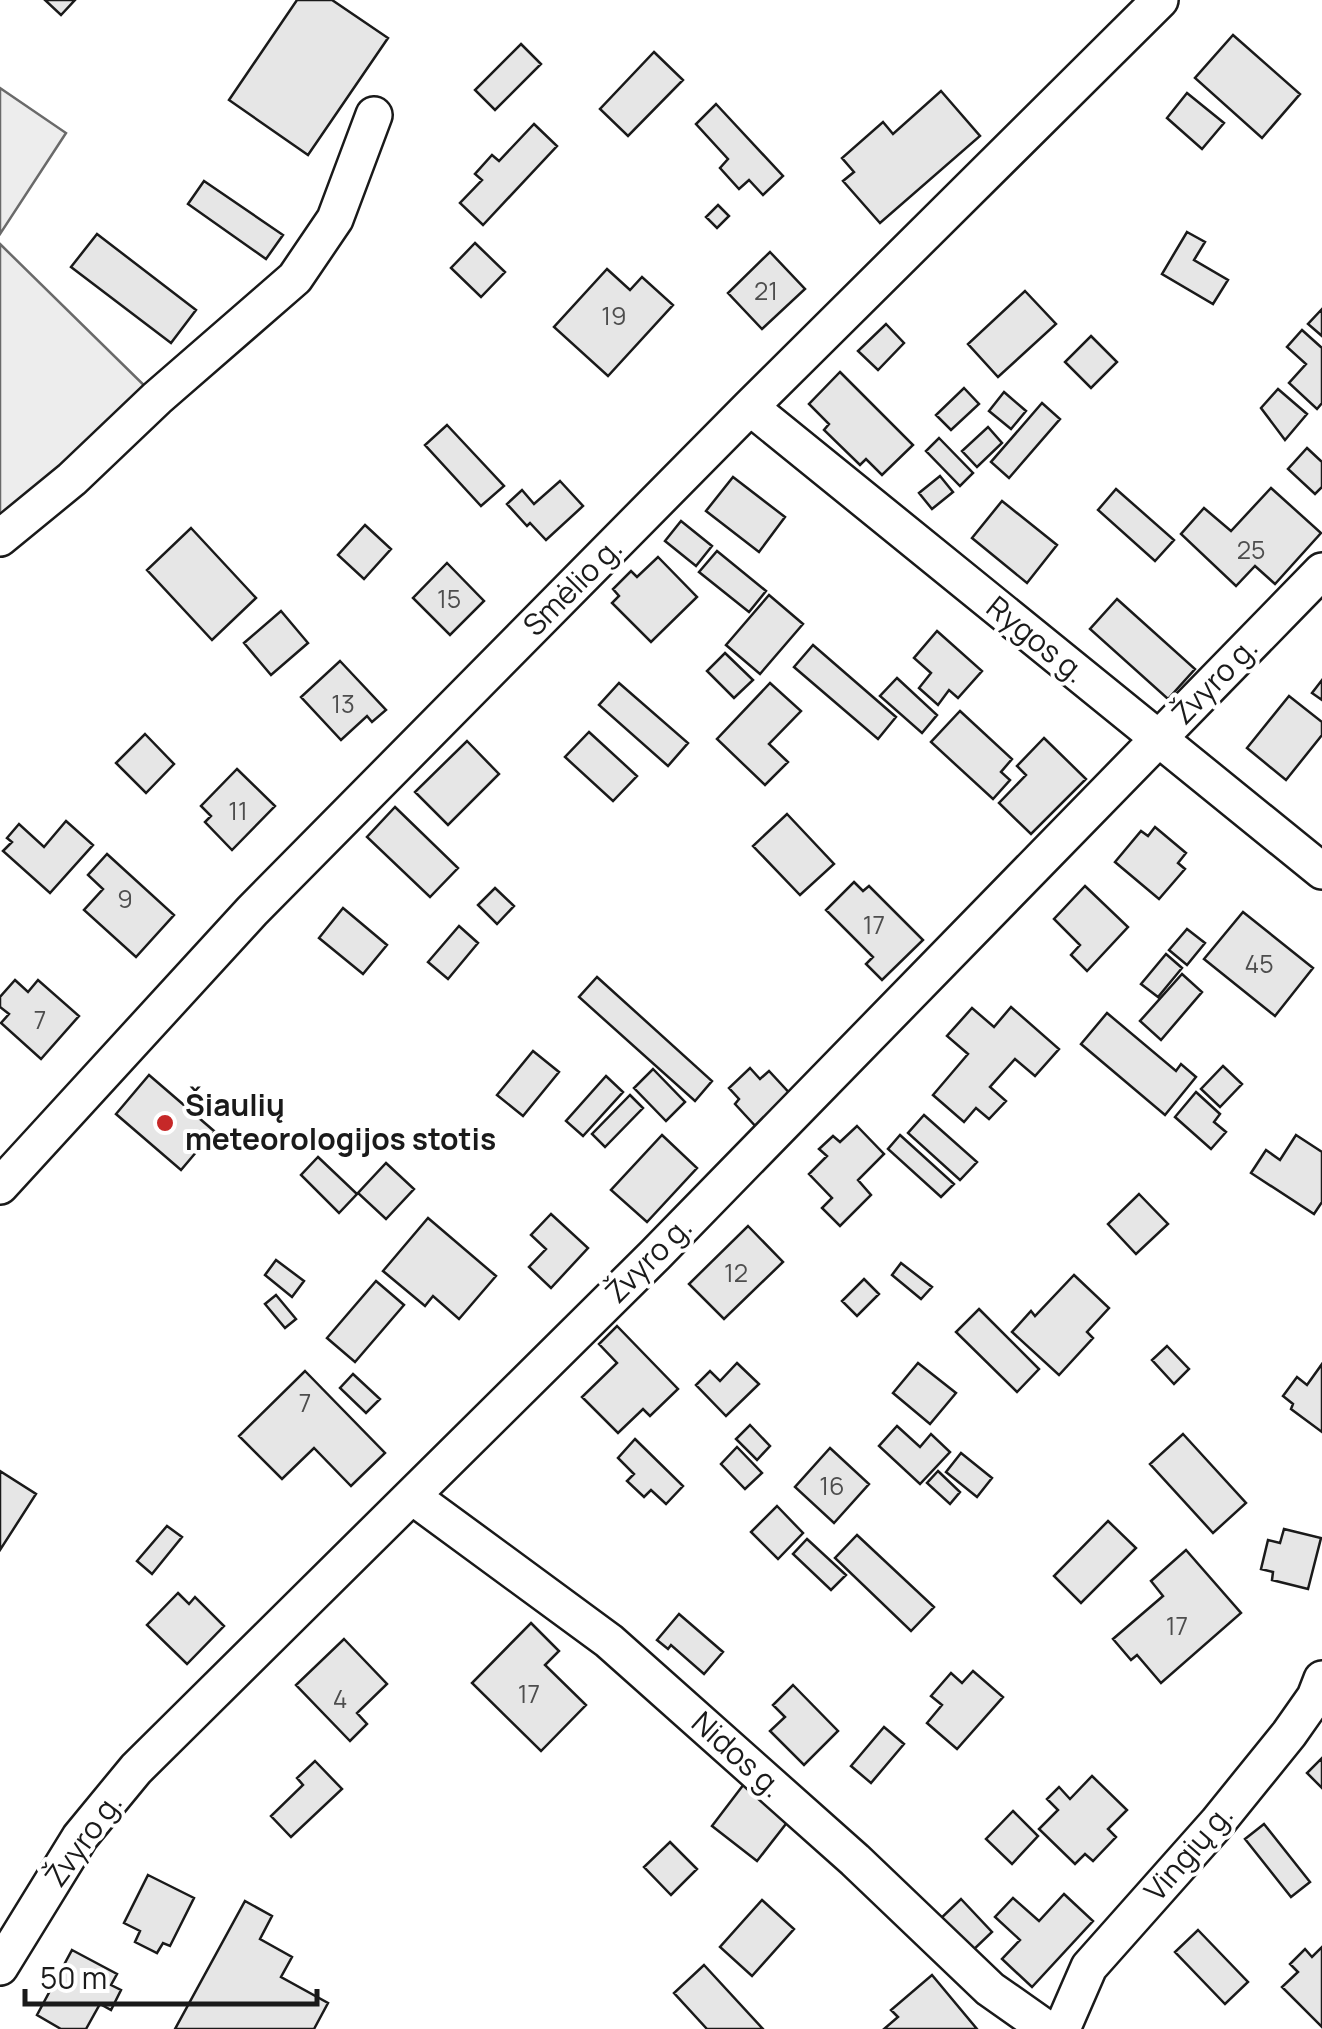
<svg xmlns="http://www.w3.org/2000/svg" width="1322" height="2029" font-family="Manrope,sans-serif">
<rect width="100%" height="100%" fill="#fff"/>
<path fill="#ededed" stroke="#6a6a6a" stroke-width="2.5" d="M0 88 66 133 0 234Z
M0 244 157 398 0 538Z"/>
<path fill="#e6e6e6" stroke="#1a1a1a" stroke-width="2.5" d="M45 0H75L61 15Z
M297 0H332L388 38 308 155 229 100Z
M1233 35 1300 94 1262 138 1195 78Z
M521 44 541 64 495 110 475 90Z
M654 52 683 80 628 136 600 109Z
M941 91 980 136 880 223 843 181 854 172 842 158 883 122 893 134Z
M1187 93 1224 123 1202 149 1167 118Z
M716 104 783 176 763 195 749 180 739 189 720 168 728 159 696 124Z
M534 124 557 146 483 225 460 203 482 180 475 174 492 155 499 161Z
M204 181 283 235 266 259 188 204Z
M718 205 729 216 717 228 706 217Z
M1187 232 1205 242 1194 260 1228 280 1213 304 1162 274Z
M97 234 196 310 171 343 71 267Z
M475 243 505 272 481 297 451 268Z
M770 252 805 289 762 329 728 293Z
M607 269 630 290 642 277 673 305 608 376 554 327Z
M1025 291 1056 324 998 377 968 344Z
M1322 309V336L1308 324Z
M886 324 904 343 878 370 858 351Z
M1302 330 1322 348V403L1317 409 1289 383 1306 364 1287 347Z
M1091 336 1117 362 1091 388 1065 362Z
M840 372 913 445 882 475 866 459 860 465 824 430 829 424 809 404Z
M964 388 979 404 951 430 936 415Z
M1278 389 1307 414 1285 440 1261 408Z
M1004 392 1026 411 1011 429 989 411Z
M1042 403 1060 419 1009 478 991 462Z
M447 425 504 486 481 506 425 445Z
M988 427 1002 443 977 467 962 451Z
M939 438 973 473 960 486 926 451Z
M1307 448 1322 462V487L1315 494 1288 469Z
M940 476 953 492 932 509 919 493Z
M733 477 785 517 759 552 706 511Z
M560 481 583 506 546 540 530 523 527 526 507 504 522 490 534 504Z
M1271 488 1321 533 1275 584 1255 566 1236 586 1181 534 1204 508 1231 531Z
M1116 489 1174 540 1155 561 1098 510Z
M1002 501 1057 545 1027 583 972 538Z
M681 521 712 546 696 566 665 541Z
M365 525 391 549 364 579 338 555Z
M191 528 256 598 212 640 147 570Z
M717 551 766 591 749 612 699 572Z
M658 557 697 597 651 642 612 603 619 596 613 589 631 571 637 577Z
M447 563 484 601 450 635 413 598Z
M769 595 803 624 760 674 726 645Z
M1117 599 1195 669 1168 699 1090 629Z
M281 611 308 643 271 675 244 643Z
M937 631 982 671 958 698 949 690 938 705 919 688 931 673 914 658Z
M813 645 896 717 878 739 794 667Z
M725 653 753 680 734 698 707 671Z
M340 661 386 710 372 722 367 716 341 740 301 697Z
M897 678 937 715 922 733 880 696Z
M1322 680V700L1312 693Z
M619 683 688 743 668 766 599 705Z
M770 683 801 711 769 744 788 762 765 785 717 739Z
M1289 696 1322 722V735L1286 780 1247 748Z
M960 711 1012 759 1001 772 1010 780 993 799 931 742Z
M589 732 637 776 613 801 565 757Z
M145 734 174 764 146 793 116 763Z
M1044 738 1086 779 1031 834 999 803 1026 775 1017 766Z
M467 741 499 774 448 825 415 792Z
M237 769 275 806 232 850 205 822 211 816 201 806Z
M395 807 458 868 430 897 367 837Z
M787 814 834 864 800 895 753 846Z
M66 821 93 845 50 893 3 851 12 842 7 838 19 824 44 847Z
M1155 827 1186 853 1178 863 1185 869 1159 899 1115 862 1141 831 1148 836Z
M107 854 174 915 136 957 84 910 103 889 88 875Z
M854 882 863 891 869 886 923 940 882 980 866 964 873 957 826 910Z
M1085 886 1128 927 1087 971 1071 955 1080 945 1054 919Z
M495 888 514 906 497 924 478 905Z
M343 908 387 945 363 974 319 938Z
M1243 912 1313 968 1275 1016 1204 959Z
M459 926 478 943 448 979 428 962Z
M1187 929 1205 943 1187 965 1169 950Z
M1166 954 1182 968 1158 997 1141 984Z
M1182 974 1202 992 1161 1040 1140 1021Z
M597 977 712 1081 695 1101 579 997Z
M15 980 28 992 38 980 79 1016 41 1059 1 1023 9 1014 0 1007V997Z
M1011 1007 1059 1049 1035 1076 1015 1059 990 1087 1006 1101 989 1119 976 1108 964 1122 933 1095 968 1054 947 1036 972 1008 994 1027Z
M1107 1013 1176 1071 1181 1064 1196 1077 1165 1115 1081 1044Z
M533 1051 559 1072 523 1116 497 1095Z
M1223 1066 1242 1084 1220 1107 1201 1089Z
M750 1068 760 1079 769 1071 794 1098 759 1130 735 1104 739 1099 729 1088Z
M653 1069 685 1102 666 1121 634 1088Z
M149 1075 214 1131 181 1170 116 1114Z
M606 1076 623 1092 583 1136 566 1121Z
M1196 1092 1220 1114 1214 1122 1226 1132 1211 1149 1175 1117Z
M630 1095 643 1108 605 1147 592 1134Z
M924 1115 977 1162 960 1180 908 1133Z
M857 1126 884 1154 858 1180 871 1195 840 1226 822 1208 832 1198 809 1174 827 1156 819 1149 833 1136 840 1142Z
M662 1135 697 1168 647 1222 611 1190Z
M900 1135 954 1184 941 1197 888 1149Z
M1296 1135 1322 1152V1202L1314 1214 1251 1173 1266 1150 1280 1160Z
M318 1157 357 1194 339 1213 301 1175Z
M386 1163 414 1189 386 1219 358 1193Z
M1139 1194 1168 1224 1136 1254 1108 1224Z
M551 1214 588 1248 551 1288 529 1267 546 1249 531 1235Z
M428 1218 496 1276 459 1319 433 1296 425 1306 383 1271Z
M748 1226 783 1262 724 1319 689 1284Z
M276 1260 304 1281 292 1297 265 1275Z
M901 1263 932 1287 921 1299 892 1275Z
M1074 1275 1109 1308 1087 1332 1093 1338 1059 1375 1012 1332 1031 1311 1035 1316Z
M864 1279 879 1294 857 1316 842 1301Z
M376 1281 404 1305 355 1362 327 1338Z
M276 1295 296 1319 285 1328 265 1304Z
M979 1309 1039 1369 1017 1392 956 1332Z
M617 1326 678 1389 650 1416 643 1409 618 1433 582 1397 617 1363 599 1344Z
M1167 1346 1189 1369 1174 1384 1152 1360Z
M737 1363 759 1384 726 1416 696 1385 710 1371 720 1381Z
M918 1363 956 1393 930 1424 893 1393Z
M1322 1364V1432L1291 1409 1293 1404 1283 1396 1297 1377 1307 1385Z
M305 1371 385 1453 351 1486 314 1448 282 1479 239 1436Z
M353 1374 380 1399 366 1413 340 1388Z
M750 1425 770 1446 757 1460 736 1439Z
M897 1426 920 1447 931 1434 950 1452 920 1484 879 1446Z
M1183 1434 1246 1503 1213 1533 1150 1464Z
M635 1439 683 1486 666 1504 651 1490 644 1497 627 1481 634 1474 618 1458Z
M737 1447 762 1473 745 1489 721 1464Z
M830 1448 869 1484 834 1523 795 1487Z
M961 1453 992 1478 977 1497 946 1472Z
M0 1471 36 1494 0 1550Z
M938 1471 960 1492 950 1504 927 1483Z
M777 1506 803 1533 778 1559 751 1532Z
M1108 1521 1136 1548 1081 1603 1054 1576Z
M167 1526 182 1537 152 1574 137 1561Z
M1284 1529 1321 1538 1308 1589 1272 1580 1273 1572 1261 1569 1268 1540 1280 1543Z
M857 1535 934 1607 911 1631 835 1558Z
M807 1539 846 1575 831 1590 793 1554Z
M1186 1550 1241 1613 1161 1683 1137 1655 1131 1660 1113 1639 1163 1596 1151 1581Z
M178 1593 189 1604 195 1597 224 1626 187 1664 147 1625Z
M679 1614 723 1652 704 1674 671 1645 668 1649 657 1640Z
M531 1623 559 1651 545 1665 586 1705 541 1751 472 1683Z
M344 1639 387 1684 357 1713 367 1724 350 1741 296 1685Z
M973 1671 1003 1697 957 1749 927 1723 942 1705 931 1696 951 1673 962 1683Z
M793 1685 838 1731 804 1765 770 1731 785 1717 773 1705Z
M884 1727 904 1744 871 1783 851 1766Z
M1322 1758V1788L1307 1773Z
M315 1761 342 1789 291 1837 271 1816 303 1785 297 1778Z
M1092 1776 1127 1810 1108 1829 1116 1837 1093 1861 1085 1854 1075 1864 1039 1829 1058 1810 1047 1799 1059 1787 1070 1799Z
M744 1784 789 1820 757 1861 712 1826Z
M1013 1811 1038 1836 1012 1864 986 1839Z
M1264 1824 1310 1882 1291 1897 1245 1839Z
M670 1842 697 1869 671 1895 644 1867Z
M148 1875 194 1898 170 1946 163 1943 157 1953 135 1942 140 1931 124 1923Z
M1064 1894 1093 1921 1032 1987 1002 1959 1020 1940 995 1917 1013 1898 1039 1921Z
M961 1899 992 1932 969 1954 938 1921Z
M762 1900 794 1929 752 1976 720 1947Z
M245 1901 272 1916 260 1939 292 1957 281 1977 328 2003 314 2029H175Z
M1198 1930 1248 1982 1225 2004 1175 1952Z
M1322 1947V2027L1282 1987 1298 1972 1290 1964 1305 1949 1312 1957Z
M72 1950 117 1974 111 1985 121 1990 111 2010 100 2004 86 2029H61L37 2015Z
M704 1965 763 2029H707L674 1993Z
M932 1975 977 2029H884L898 2017 891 2010Z"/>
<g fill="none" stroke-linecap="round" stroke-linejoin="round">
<g stroke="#1a1a1a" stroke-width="40">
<path id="minor" d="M750 407 1322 871
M0 538 72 479 157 398 295 278 335 219 374 115
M0 1186 252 911 750 407 1160 0
M413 1497 609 1641 855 1860 990 1989 1047 2029
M0 1967 80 1837 136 1769 655 1255 1322 571
M1062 2029 1089 1967 1217 1823 1289 1734 1315 1697 1322 1679"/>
</g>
<use href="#minor" stroke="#fff" stroke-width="35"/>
</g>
<circle fill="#c62828" stroke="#fff" stroke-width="4" cx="165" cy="1123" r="10"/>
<g text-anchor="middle" stroke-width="8" stroke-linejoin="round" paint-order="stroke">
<g font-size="25" fill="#4d4d4d">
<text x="766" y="300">21</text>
<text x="614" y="325">19</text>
<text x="1251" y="559">25</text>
<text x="449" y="608">15</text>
<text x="343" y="713">13</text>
<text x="238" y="820">11</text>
<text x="125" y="908">9</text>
<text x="874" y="934">17</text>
<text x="1259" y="973">45</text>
<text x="40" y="1029">7</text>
<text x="736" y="1282">12</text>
<text x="305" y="1412">7</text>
<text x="832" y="1495">16</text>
<text x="1177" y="1635">17</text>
<text x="529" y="1703">17</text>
<text x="340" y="1708">4</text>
</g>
<g font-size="30" fill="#1a1a1a" stroke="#fff">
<text transform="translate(573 587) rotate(-45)" y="10">Smėlio g.</text>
<text transform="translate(1036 640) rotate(39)" y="10">Rygos g.</text>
<text transform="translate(1215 681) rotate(-46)" y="10">Žvyro g.</text>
<text transform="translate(649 1260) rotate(-45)" y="10">Žvyro g.</text>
<text transform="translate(737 1755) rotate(42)" y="10">Nidos g.</text>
<text transform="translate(84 1840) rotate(-54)" y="10">Žvyro g.</text>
<text transform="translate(1189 1853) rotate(-49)" y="10">Vingių g.</text>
</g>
<g font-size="30" font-weight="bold" fill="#1a1a1a" stroke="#fff" text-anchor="start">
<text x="185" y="1116">Šiaulių<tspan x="185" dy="34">meteorologijos stotis</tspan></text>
</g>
</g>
<path d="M25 1989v15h292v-15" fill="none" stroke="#1a1a1a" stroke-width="5"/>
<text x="40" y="1989" font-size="30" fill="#1a1a1a" stroke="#ffffff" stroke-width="8" paint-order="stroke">50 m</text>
</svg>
